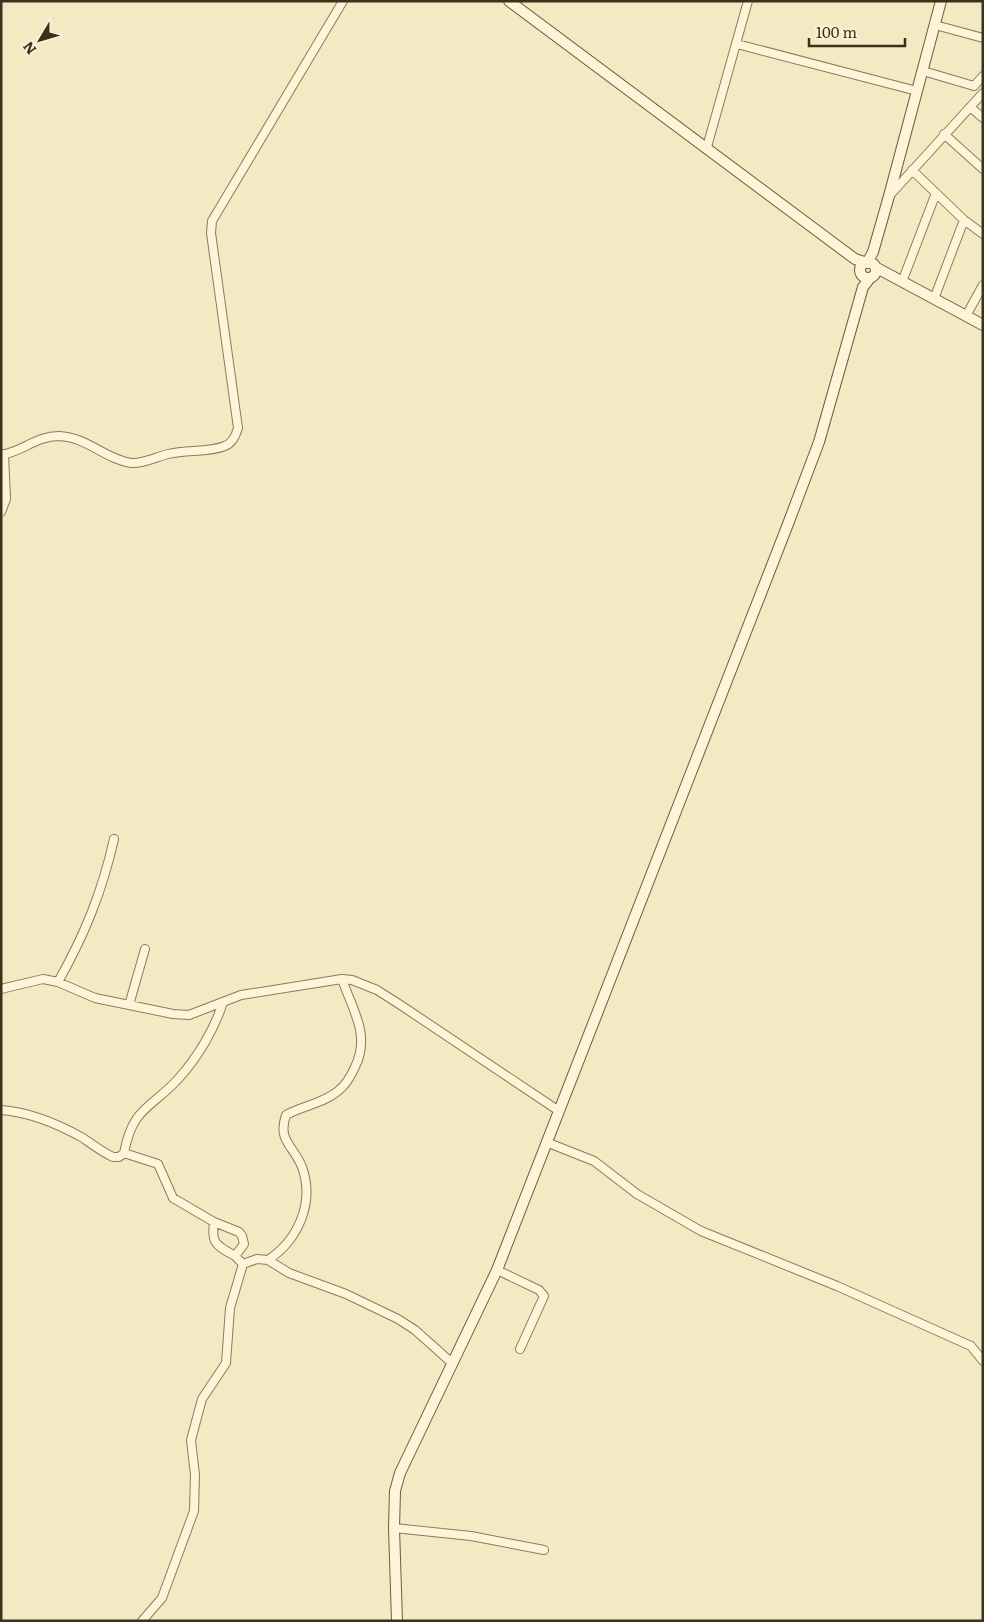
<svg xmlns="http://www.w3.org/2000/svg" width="984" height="1622" font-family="Literata,serif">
<rect width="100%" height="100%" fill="#f2eac3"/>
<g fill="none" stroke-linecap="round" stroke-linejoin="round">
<g stroke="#8e7b57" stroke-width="10">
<path id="minor" d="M935 25 983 38
M737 44 917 91
M923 71 974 86 983 76
M970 107 983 118
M944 134 983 169
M707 147 748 1
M912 170 964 220 983 234
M890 195 983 93
M902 282 936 193
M934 299 964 220
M966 316 983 285
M1 455C22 452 36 436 59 436 87 437 105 459 131 463 143 464 156 457 168 454 187 449 207 453 225 446 233 443 236 435 238 428L211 233 212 221 343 1
M1 512 6 499 4 454
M58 982C85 934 102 892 114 839
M1 989 43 979 58 982 95 998 173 1014 189 1015 241 995 342 979 352 980 377 990 399 1004 559 1111
M223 1002C215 1028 198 1057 179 1078 151 1109 133 1106 124 1153L158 1164 173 1198 214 1222 239 1232 242 1236 244 1244 235 1256 243 1264
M129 1005 145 949
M1 1110C30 1112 58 1124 83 1138 93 1145 102 1152 113 1157H119L124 1153
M546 1142 594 1161 637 1194 701 1231 837 1286 971 1346 983 1361
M214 1222C211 1244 216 1245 235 1256
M268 1260 289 1273 346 1294 398 1319 415 1330 452 1363
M497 1270 539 1290 544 1296 520 1349
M394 1528 471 1536 544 1550
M142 1621 162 1598 194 1511 195 1475 191 1440 202 1399 226 1363 230 1308 243 1264 257 1259 268 1260C298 1240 315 1203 302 1167 294 1146 277 1141 286 1115 302 1106 324 1103 338 1091 346 1085 351 1076 355 1067 371 1035 352 1009 342 979"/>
</g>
<g stroke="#705c3b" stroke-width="12">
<path id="secondary" d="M509 1 855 259 867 263 873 252 889 196 941 1
M860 270a8 8 0 1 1 16 0a8 8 0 1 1-16 0Z
M875 267 983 325
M397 1621 394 1528 395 1491 400 1473 497 1270 788 524 819 442 863 287 870 278"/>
</g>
<use href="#minor" stroke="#fcf5d7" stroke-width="8"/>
<use href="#secondary" stroke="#fcf5d7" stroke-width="10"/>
</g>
<rect width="984" height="1622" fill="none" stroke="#3d301d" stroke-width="5"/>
<g transform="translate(40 40) rotate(232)" stroke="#f9f2d3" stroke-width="4" paint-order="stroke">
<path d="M0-4L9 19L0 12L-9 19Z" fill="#3d301d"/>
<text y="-8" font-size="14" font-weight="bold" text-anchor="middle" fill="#3d301d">N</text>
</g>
<path d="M809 38v8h96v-8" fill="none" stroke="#3d301d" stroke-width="2.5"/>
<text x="816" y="38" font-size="15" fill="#3d301d" stroke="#f9f2d3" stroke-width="4" paint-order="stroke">100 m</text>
</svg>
